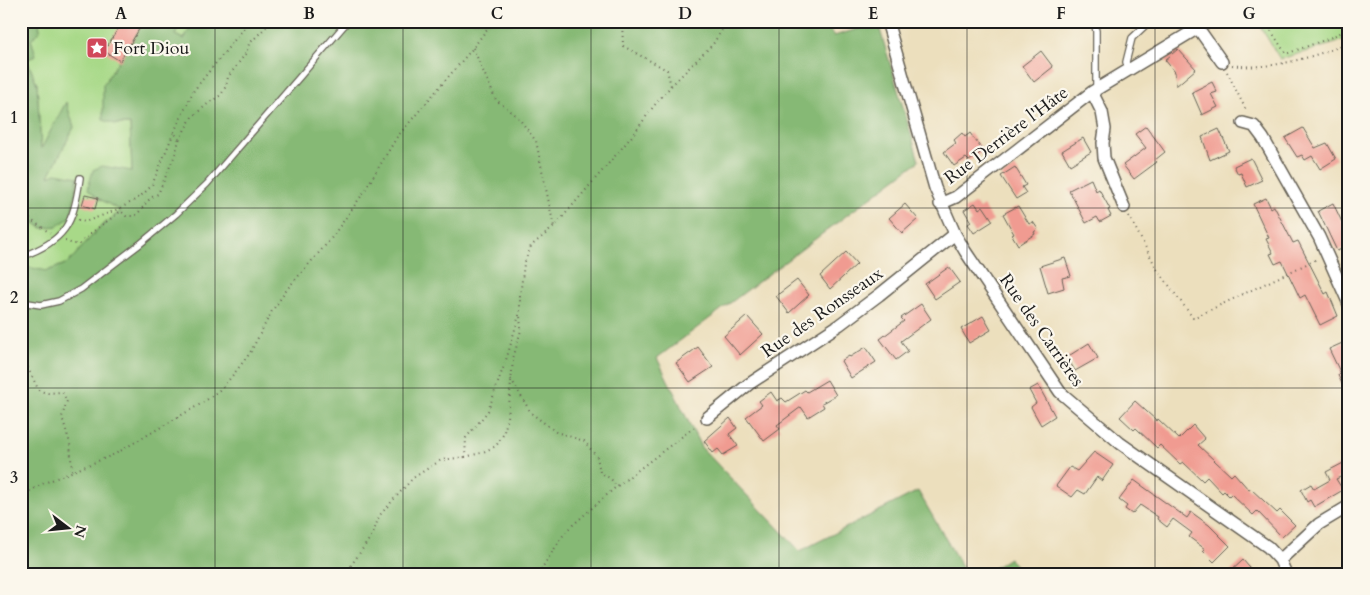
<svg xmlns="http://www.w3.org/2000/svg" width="1370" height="595" font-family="Cardo,serif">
<rect width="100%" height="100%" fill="#fbf7ec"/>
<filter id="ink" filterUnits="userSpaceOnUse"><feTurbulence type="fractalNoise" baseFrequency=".02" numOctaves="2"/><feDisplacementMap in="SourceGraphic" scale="10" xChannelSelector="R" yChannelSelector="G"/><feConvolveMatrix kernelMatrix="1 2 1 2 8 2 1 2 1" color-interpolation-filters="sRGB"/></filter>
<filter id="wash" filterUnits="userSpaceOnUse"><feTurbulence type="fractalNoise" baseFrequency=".0096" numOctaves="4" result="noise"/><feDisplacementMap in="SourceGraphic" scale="20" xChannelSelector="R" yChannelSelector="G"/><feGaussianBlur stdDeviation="1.12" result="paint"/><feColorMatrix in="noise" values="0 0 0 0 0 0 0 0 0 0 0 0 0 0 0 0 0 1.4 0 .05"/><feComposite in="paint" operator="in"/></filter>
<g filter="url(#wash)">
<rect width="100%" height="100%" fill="#ecdfbd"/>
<path fill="#a8d988" stroke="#627a52" d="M39 21H144L103 85 115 124H130L132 171 98 198 121 211 98 229 68 263 47 271 21 266V200L25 215 42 228 57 226 48 177 74 127 66 103 41 150 37 84 27 60 31 39 40 31Z
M182 21H194L184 39 175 35Z
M1257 21H1349V37L1336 43 1280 59Z"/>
<path fill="#86b974" stroke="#516a48" d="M21 21H39L40 31 31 39 36 55 27 60 37 84 41 149 66 102 74 127 49 176 56 173 78 177 71 217 57 226 42 228 25 215 21 200Z
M144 21H182L175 35 184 39 194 21H822L834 36 878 23 919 161 657 358 701 447 800 551 918 491 966 574H21V266L47 271 68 263 98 229 121 211 98 198 88 189 93 170 102 166 132 171 130 124H115L103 120V85Z
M1009 558 1024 574H985Z"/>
<g id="blocks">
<path fill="#f09b91" d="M123 21H144L120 61 104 51Z
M1178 49 1196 69 1176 86 1175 72 1165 60Z
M1041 51 1053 67 1034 82 1022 66Z
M1212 82 1217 92 1211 94 1218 107 1202 115 1192 92Z
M1146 126 1165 152 1155 160 1157 162 1134 179 1123 165 1146 148 1135 134Z
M1303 128 1315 148 1327 143 1336 159 1320 169 1312 156 1305 160 1302 155 1297 157 1285 138Z
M1219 129 1229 151 1210 160 1202 137Z
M962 133 965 137 970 133 983 151 969 161 966 158 954 166 944 152 956 143 954 140Z
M1083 138 1091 152 1070 165 1062 151Z
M1251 158 1262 180 1247 187 1241 173 1238 174 1234 166Z
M1015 167 1026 185 1022 187 1026 193 1016 199 1001 176Z
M1091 179 1096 191 1099 189 1110 209 1108 210 1111 216 1100 222 1097 217 1086 223 1069 190Z
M85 195 98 198 95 209 82 205Z
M1266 198 1271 208 1274 206 1293 243 1298 241 1325 294 1328 292 1338 316 1320 325 1305 295 1300 298 1282 261 1275 264 1270 254 1273 253 1266 239 1269 238 1253 204Z
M975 203 979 209 983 206 993 221 974 233 968 224 971 222 964 210Z
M1333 203 1349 237V246L1337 251 1318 211Z
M905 204 918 219 902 233 889 218Z
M1018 206 1029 224 1033 222 1038 229 1034 232 1035 234 1018 245 1012 235 1014 234 1003 214Z
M846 252 857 264 830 289 820 276Z
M1065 258 1071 276 1062 278 1064 288 1048 293 1040 266Z
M949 267 960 282 935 299 925 284Z
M797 280 809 295 789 313 776 296Z
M921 304 931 319 901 341 908 351 896 360 880 339 904 321 901 318Z
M747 316 763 334 740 355 724 336Z
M983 316 991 330 969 343 961 329Z
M1349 340V399L1338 375 1341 374 1329 349Z
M1089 343 1098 358 1075 371 1067 357Z
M698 347 713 367 690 382 676 363Z
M866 347 876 362 851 378 841 361 849 356 850 357Z
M827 380 836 395 822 403 824 407 808 417 801 407 777 425 780 429 764 441 746 417 762 405 759 401 771 392 777 401 782 398 786 402 805 390 807 392Z
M1038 385 1055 416 1041 425 1031 407 1036 403 1029 390Z
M1135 401 1157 421 1158 419 1179 439 1193 425 1205 439 1198 445 1231 476 1234 473 1249 490 1251 489 1277 513 1280 510 1295 525 1282 537 1257 511 1253 515 1231 494 1229 496 1224 491 1222 493 1207 477 1203 481 1183 462 1180 464 1160 445 1157 448 1136 428 1134 430 1120 417Z
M730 418 737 428 729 434 738 446 723 455 718 449 713 453 704 441Z
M1094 452 1113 465 1102 481 1097 477 1085 494 1078 490 1072 497 1056 486 1070 467 1077 471Z
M1349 460V473L1336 479 1343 490 1314 507 1310 500 1307 502 1301 490 1311 484 1314 489 1330 480 1326 472Z
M1134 480 1187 518 1191 512 1209 525 1230 546 1214 562 1203 551 1205 549 1189 537 1192 533 1173 519 1167 527 1157 519 1158 517 1140 505 1132 514 1125 509 1127 506 1119 500Z
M1243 560 1255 574H1228Z"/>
</g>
</g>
<g filter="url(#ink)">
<use href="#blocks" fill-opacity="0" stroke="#656054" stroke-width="1"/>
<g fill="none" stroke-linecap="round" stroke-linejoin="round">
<g stroke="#656054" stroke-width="8">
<path id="lane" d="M1094 21 1096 31V89
M1128 70 1126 62 1132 38 1150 21
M21 257C66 239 73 226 80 178
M21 302 41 305 59 301 81 289 140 244 176 214 207 184 348 21"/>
</g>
<g stroke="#656054" stroke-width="14">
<path id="street" d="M887 21 935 188 955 234 965 251 1060 392 1120 443 1268 547 1280 560 1286 574
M1092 92 1102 112 1105 129 1103 143 1104 158 1124 207
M1243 123 1254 126 1263 138 1319 237 1349 304
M940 204 956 197 1092 92 1198 28 1222 62
M707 418 749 384 839 325 879 295 955 234
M1280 560 1319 524 1349 506"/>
</g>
<path stroke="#656054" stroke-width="2" stroke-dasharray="1 4" stroke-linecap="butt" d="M622 21 623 46 667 70 671 86
M1276 21 1268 26 1286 54 1327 39 1349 29
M473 48 496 100 517 116 536 141 554 227
M1232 65C1271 71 1312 57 1349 43
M1227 72 1247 112
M174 132 194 90 250 21
M21 213 50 233
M1129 216 1157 269 1193 318 1317 259
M78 220 85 222C106 214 137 204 152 185L174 132 179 140
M65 241 73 244H80C91 231 107 222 121 211L126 216H135C145 207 145 200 158 194L175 155 179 140 192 117 210 102 221 95 226 86 228 77 246 53 249 44 272 21
M21 354 39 391 48 393 62 392 67 401 62 417 70 443 72 471
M511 379 531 413 556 432 584 441 597 457 600 472 611 479 616 486
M465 457 481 453 496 446 503 435 508 418 513 359 521 330 520 315
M21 496 42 484 115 454 204 402 222 388 237 370 250 353 272 311 288 288 330 240 362 195 397 137 473 48 493 21
M345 574 373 534 379 516 413 478 441 460 465 457 466 438 488 411 507 357 520 312V296L524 264 531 246 554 227 633 135 653 107 671 86 713 44 722 30 733 21
M531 574H537
M538 574 566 531 616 487 697 425"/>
<use href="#lane" stroke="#fff" stroke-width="5.5"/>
<use href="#street" stroke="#fff" stroke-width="11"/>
</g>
</g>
<path fill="none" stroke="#1c1c1c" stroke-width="1" stroke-opacity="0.55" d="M215 21V574M403 21V574M591 21V574M779 21V574M967 21V574M1155 21V574M21 208H1349M21 388H1349"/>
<defs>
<g id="sight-square" transform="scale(1.125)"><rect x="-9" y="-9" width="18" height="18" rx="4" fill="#d1495b" stroke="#fbf7ec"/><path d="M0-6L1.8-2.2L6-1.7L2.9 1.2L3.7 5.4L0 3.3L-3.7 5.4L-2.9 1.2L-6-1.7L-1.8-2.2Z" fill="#fff"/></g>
</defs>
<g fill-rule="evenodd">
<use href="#sight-square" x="97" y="48"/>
</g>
<g text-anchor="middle" stroke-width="4.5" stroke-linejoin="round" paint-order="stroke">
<g font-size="18" fill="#1c1c1c" stroke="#fbf7ec" text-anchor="start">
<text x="113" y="54">Fort Diou</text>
</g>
<g font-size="18" fill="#1c1c1c" stroke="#fbf7ec">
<text transform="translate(1006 135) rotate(-37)" y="6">Rue Derrière l'Hâte</text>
<text transform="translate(822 312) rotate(-35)" y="6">Rue des Ronsseaux</text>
<text transform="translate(1042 330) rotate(55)" y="6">Rue des Carrières</text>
</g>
</g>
<rect width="1370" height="595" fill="none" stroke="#fbf7ec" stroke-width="55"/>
<g transform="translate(68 528) rotate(106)" stroke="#fbf7ec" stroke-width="4" paint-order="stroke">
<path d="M0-4L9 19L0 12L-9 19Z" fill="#1c1c1c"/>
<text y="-8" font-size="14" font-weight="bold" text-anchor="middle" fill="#1c1c1c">N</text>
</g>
<rect x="28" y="28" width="1314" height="540" fill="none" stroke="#1c1c1c" stroke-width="2"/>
<g font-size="16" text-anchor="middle" font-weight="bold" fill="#1c1c1c">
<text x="121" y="19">A</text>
<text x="309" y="19">B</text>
<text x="497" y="19">C</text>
<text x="685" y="19">D</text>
<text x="873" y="19">E</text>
<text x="1061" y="19">F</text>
<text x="1249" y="19">G</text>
<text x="14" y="123">1</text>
<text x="14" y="303">2</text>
<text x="14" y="483">3</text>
</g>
</svg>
